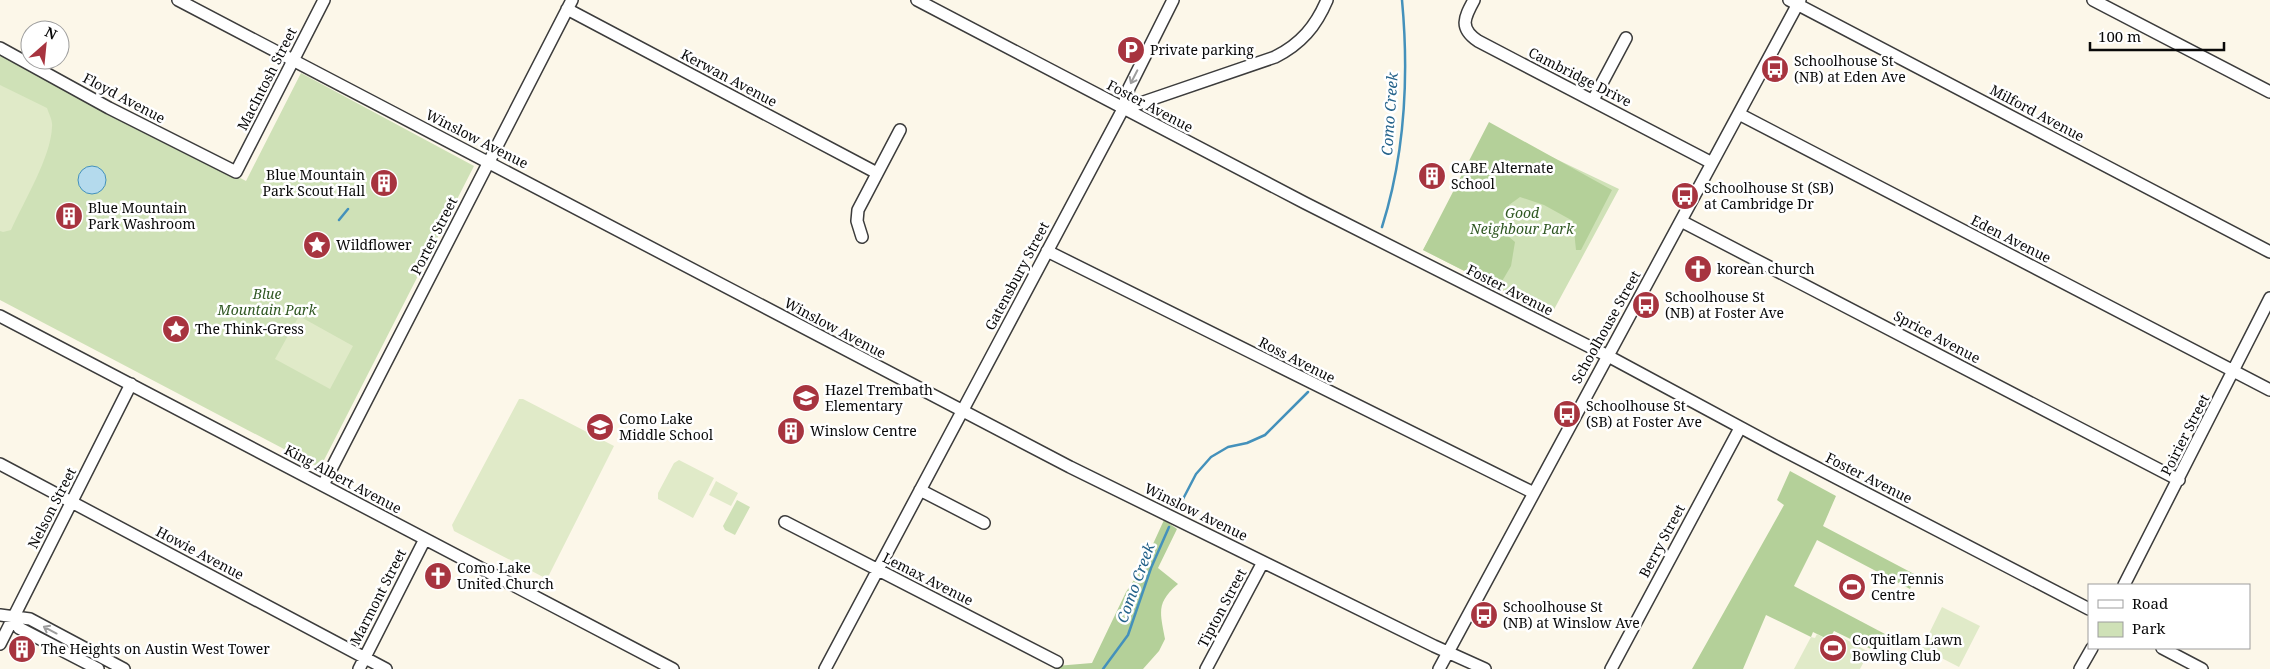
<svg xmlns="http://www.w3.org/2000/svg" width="2270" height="669" font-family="'Noto Serif',serif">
<rect width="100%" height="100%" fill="#fcf7e9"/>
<path fill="#cfe1b7" d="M0 55 246 181 301 73 474 166 320 468 0 300Z
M1491 128 1619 189 1551 315 1423 250Z
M737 500 750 507 735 535 725 530 723 526Z"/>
<path fill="#b4d099" d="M1489 122 1612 190 1581 250H1576L1573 221 1544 205 1520 197 1509 205 1501 230 1515 242 1511 266 1498 288 1423 250Z
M1790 471 1836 496 1823 526 1916 575 1910 589 1817 540 1794 586 1885 634 1875 651 1834 631 1829 640 1813 632 1811 637 1766 615 1743 669H1692L1784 505 1777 500Z
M1164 520 1177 529 1158 568 1178 584C1156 603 1160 612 1165 639L1159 651 1143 669H1054L1056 666 1092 663 1126 592 1142 568Z"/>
<path fill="#e0eac8" d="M0 85 47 108C49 114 53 121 52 127 51 157 24 201 11 230L3 232 0 231Z
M299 316 353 346 330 389 275 359Z
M519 399H523L614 446 547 579 454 531 452 525Z
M679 460 714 478 693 518 658 499V493L674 463Z
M716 481 738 493 731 506 709 495Z
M1942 607 1980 626 1959 667 1922 648Z
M1817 634 1832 642 1836 634 1869 652 1860 669H1794L1811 637 1815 638Z"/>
<path fill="#b4daed" stroke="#4491bb" d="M78 180a14 14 0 1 1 28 0a14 14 0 1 1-28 0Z"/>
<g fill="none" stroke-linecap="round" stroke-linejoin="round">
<path stroke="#4491bb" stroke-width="2.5" d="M339 220 348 209
M1382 227C1405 154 1409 76 1402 0
M1183 499 1196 474 1211 457 1228 447 1247 443 1265 435 1308 392
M1103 669 1128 635 1151 568 1169 527"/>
<g stroke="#3c3c3c" stroke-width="14">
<path id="minor" d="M178 0 1070 467 1434 646 1485 669
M917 0 1305 203 1608 356 1777 447 2089 609
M1474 0C1464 18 1459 28 1478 41L1712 163
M1789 0 2270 252
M2093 0 2270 92
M567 9 877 173
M0 48 109 108 236 172 324 0
M1593 100 1626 38
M1123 109 1275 57C1301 44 1316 26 1327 0
M1739 114 2270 390
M1681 221 2179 480
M862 237 857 221 858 210 900 130
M1047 251 1534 493
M0 316 673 669
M0 464 386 669
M323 485 572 0
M920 490 984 523
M785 522 1057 662
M2124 585 2270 298
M0 615 30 619 124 669
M14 618 19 628 98 669
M0 644 131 384
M2162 648 2202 669
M359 669 425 539
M825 669 1123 109 1129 88 1173 0
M1206 669 1263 562
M1439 669 1800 0
M1611 669 1740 428
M2080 669 2092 648"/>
</g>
<use href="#minor" stroke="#fff" stroke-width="11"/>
</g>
<defs><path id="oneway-shaft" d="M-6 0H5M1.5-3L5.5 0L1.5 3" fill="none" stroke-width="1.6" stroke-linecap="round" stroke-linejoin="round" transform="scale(1.25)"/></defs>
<g stroke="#9d9d9d">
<use href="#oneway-shaft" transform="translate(1134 77) rotate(117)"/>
<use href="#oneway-shaft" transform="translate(50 630) rotate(-152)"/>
</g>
<defs>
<g id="parking-disc" transform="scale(1.4375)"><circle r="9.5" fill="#a7343f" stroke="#fff"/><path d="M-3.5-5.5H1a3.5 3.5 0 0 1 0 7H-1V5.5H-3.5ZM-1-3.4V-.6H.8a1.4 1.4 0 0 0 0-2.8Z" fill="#fff"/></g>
<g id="bus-disc" transform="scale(1.4375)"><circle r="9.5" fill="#a7343f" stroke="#fff"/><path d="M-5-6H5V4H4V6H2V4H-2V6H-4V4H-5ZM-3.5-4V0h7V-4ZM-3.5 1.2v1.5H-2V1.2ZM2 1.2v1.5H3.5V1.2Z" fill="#fff"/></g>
<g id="building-disc" transform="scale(1.4375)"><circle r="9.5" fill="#a7343f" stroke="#fff"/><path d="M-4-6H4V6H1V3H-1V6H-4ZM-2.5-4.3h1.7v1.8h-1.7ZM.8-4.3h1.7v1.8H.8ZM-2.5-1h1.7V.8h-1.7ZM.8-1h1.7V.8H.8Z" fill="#fff"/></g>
<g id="sight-disc" transform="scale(1.4375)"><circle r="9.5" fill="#a7343f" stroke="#fff"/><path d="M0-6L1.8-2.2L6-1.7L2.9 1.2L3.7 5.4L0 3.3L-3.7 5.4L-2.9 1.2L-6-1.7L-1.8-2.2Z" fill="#fff"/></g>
<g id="church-disc" transform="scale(1.4375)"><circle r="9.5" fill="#a7343f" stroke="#fff"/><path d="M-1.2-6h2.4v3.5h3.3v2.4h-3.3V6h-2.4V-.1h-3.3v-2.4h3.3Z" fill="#fff"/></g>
<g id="school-disc" transform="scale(1.4375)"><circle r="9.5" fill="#a7343f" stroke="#fff"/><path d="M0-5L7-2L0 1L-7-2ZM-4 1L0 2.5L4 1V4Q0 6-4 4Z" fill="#fff"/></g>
<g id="stadium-disc" transform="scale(1.4375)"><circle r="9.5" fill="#a7343f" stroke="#fff"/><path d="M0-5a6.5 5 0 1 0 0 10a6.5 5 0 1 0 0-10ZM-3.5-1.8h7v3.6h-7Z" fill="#fff"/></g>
</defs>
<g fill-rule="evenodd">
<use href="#parking-disc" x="1131" y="50"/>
<use href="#bus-disc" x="1775" y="69"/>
<use href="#building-disc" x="1432" y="176"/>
<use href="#building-disc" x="384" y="183"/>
<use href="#bus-disc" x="1685" y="196"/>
<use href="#building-disc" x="69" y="216"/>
<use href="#sight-disc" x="317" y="245"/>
<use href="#church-disc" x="1698" y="269"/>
<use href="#bus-disc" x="1646" y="305"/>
<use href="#sight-disc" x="176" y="329"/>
<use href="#school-disc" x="806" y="398"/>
<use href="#bus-disc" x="1567" y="414"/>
<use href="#school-disc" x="600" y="427"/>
<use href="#building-disc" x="791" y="431"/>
<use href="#church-disc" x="438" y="576"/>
<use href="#stadium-disc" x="1852" y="587"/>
<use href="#bus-disc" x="1484" y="615"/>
<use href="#stadium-disc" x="1833" y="648"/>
<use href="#building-disc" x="22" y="649"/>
</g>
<g text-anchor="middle" stroke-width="5" stroke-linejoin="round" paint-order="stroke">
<g font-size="14" fill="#090909" stroke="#fff" text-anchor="start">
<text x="1150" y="55">Private parking</text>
<text x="1794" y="66">Schoolhouse St<tspan x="1794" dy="16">(NB) at Eden Ave</tspan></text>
<text x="1451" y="173">CABE Alternate<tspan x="1451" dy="16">School</tspan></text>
<text x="365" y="180" text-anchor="end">Blue Mountain<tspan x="365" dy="16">Park Scout Hall</tspan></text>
<text x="1704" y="193">Schoolhouse St (SB)<tspan x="1704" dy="16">at Cambridge Dr</tspan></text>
<text x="88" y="213">Blue Mountain<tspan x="88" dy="16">Park Washroom</tspan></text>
<text x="336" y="250">Wildflower</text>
<text x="1717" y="274">korean church</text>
<text x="1665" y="302">Schoolhouse St<tspan x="1665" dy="16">(NB) at Foster Ave</tspan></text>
<text x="195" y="334">The Think-Gress</text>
<text x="825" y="395">Hazel Trembath<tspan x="825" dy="16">Elementary</tspan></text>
<text x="1586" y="411">Schoolhouse St<tspan x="1586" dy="16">(SB) at Foster Ave</tspan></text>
<text x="619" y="424">Como Lake<tspan x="619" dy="16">Middle School</tspan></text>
<text x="810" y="436">Winslow Centre</text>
<text x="457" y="573">Como Lake<tspan x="457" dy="16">United Church</tspan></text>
<text x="1871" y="584">The Tennis<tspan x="1871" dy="16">Centre</tspan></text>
<text x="1503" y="612">Schoolhouse St<tspan x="1503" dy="16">(NB) at Winslow Ave</tspan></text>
<text x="1852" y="645">Coquitlam Lawn<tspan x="1852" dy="16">Bowling Club</tspan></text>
<text x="41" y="654">The Heights on Austin West Tower</text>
</g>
<g font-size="14" fill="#090909" stroke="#fff">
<text transform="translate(1580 77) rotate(27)" y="5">Cambridge Drive</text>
<text transform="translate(729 78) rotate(28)" y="5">Kerwan Avenue</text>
<text transform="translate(267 79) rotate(-63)" y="5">MacIntosh Street</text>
<text transform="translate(124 98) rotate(28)" y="5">Floyd Avenue</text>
<text transform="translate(1150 106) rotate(28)" y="5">Foster Avenue</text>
<text transform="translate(2037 113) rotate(28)" y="5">Milford Avenue</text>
<text transform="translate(477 139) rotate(27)" y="5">Winslow Avenue</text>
<text transform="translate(434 236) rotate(-63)" y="5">Porter Street</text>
<text transform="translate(2011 239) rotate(27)" y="5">Eden Avenue</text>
<text transform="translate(1017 276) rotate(-62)" y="5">Gatensbury Street</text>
<text transform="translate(1510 290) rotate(27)" y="5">Foster Avenue</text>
<text transform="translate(1606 327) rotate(-61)" y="5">Schoolhouse Street</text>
<text transform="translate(835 328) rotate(28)" y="5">Winslow Avenue</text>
<text transform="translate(1937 337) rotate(28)" y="5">Sprice Avenue</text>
<text transform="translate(1297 360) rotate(27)" y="5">Ross Avenue</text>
<text transform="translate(2185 435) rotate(-63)" y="5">Poirier Street</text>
<text transform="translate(1869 478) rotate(27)" y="5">Foster Avenue</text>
<text transform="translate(343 479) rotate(28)" y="5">King Albert Avenue</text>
<text transform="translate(52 508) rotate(-63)" y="5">Nelson Street</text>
<text transform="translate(1196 512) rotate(26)" y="5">Winslow Avenue</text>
<text transform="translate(1662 541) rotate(-62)" y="5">Berry Street</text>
<text transform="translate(200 553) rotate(28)" y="5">Howie Avenue</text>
<text transform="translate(928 579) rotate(27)" y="5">Lemax Avenue</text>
<text transform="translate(378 597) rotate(-63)" y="5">Marmont Street</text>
<text transform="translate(1222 608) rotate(-62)" y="5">Tipton Street</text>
</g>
<g font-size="14" font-style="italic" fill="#305823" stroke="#fff">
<text x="1522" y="218">Good<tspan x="1522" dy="16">Neighbour Park</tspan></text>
<text x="267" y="299">Blue<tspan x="267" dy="16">Mountain Park</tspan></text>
</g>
<g font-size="15" font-style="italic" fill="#24628a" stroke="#fff">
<text transform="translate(1390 114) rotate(-86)" y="5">Como Creek</text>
<text transform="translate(1136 583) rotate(-70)" y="5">Como Creek</text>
</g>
</g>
<rect x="2088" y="584" width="162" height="65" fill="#ffffff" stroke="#9d9d9d"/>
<rect x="2098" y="600" width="25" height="8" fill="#ffffff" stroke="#9d9d9d"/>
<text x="2132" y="609" font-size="15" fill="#090909">Road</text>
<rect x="2098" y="622" width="25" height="15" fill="#cfe1b7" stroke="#9d9d9d"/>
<text x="2132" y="634" font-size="15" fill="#090909">Park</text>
<g transform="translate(45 45) rotate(27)"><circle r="24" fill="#ffffff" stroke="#9d9d9d"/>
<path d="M0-4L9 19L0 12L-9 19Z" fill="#a7343f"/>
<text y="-8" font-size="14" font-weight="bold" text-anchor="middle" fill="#090909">N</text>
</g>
<path d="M2090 42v8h134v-8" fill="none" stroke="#090909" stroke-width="2.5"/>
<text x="2098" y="42" font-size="15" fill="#090909" stroke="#ffffff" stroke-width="4" paint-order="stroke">100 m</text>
</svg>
